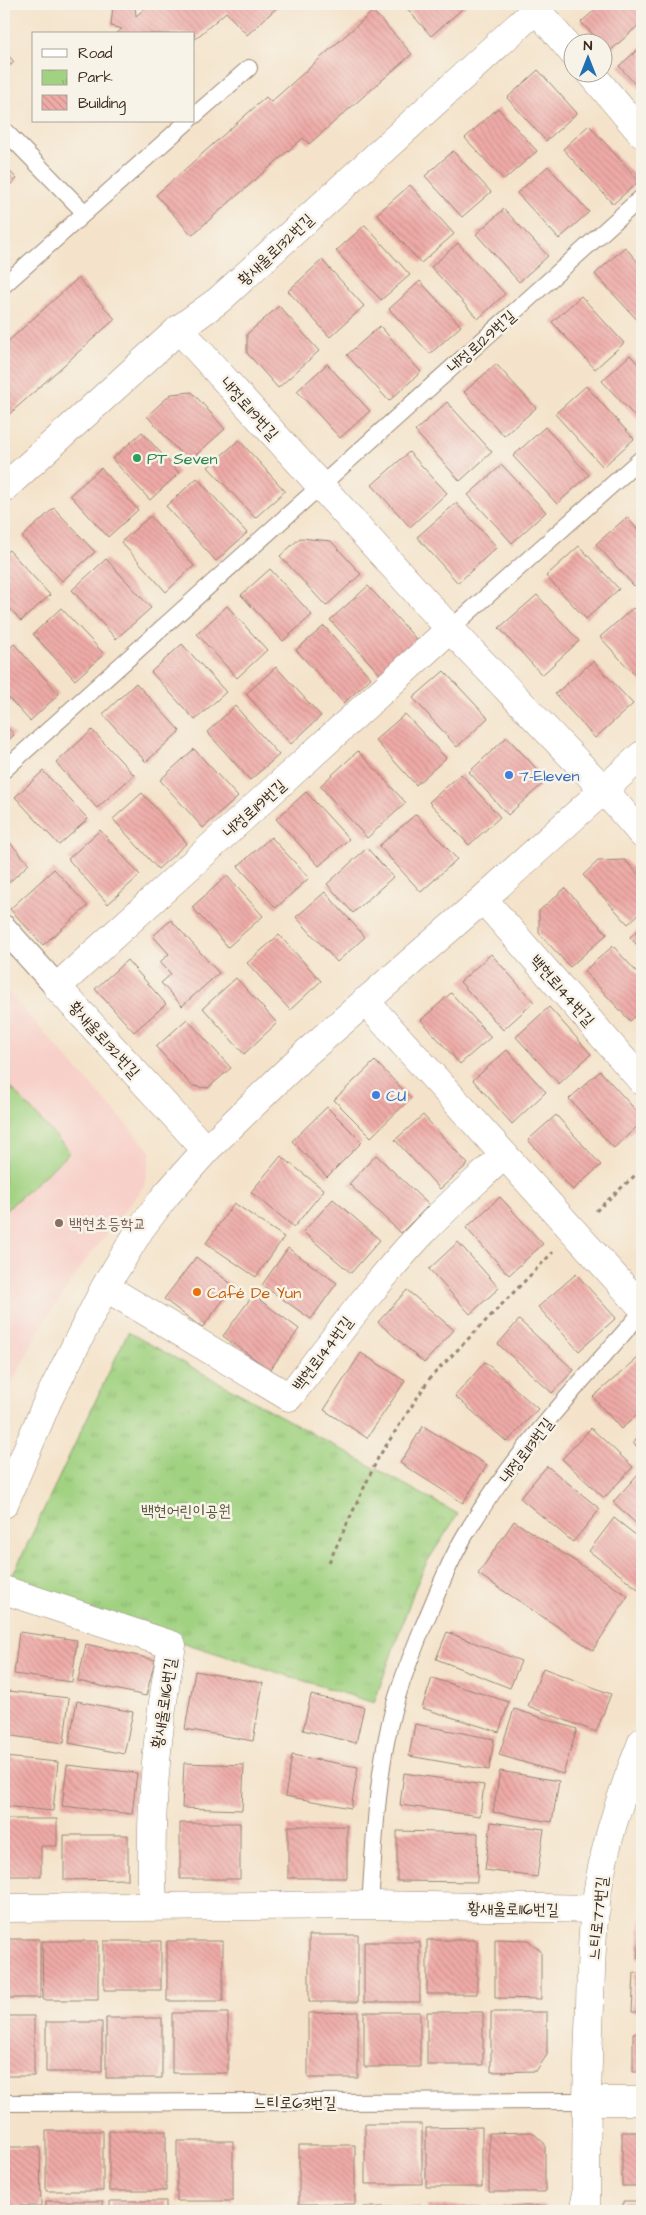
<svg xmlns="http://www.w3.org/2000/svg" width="646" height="2215" font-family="'Architects Daughter','Poor Story',sans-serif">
<defs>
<pattern id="park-tufts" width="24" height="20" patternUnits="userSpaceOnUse" patternTransform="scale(1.25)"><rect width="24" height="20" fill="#a0d281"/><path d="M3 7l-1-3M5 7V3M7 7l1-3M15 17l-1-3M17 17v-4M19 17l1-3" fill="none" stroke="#8bb46f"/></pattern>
<pattern id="building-back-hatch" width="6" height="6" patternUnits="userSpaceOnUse" patternTransform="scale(1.25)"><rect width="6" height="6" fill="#eeaaa7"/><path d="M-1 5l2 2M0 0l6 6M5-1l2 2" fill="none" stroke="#cd928f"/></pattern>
</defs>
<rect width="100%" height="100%" fill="#f7f3e8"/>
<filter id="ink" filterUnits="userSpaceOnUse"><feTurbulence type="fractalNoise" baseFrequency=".02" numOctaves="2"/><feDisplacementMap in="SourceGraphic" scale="10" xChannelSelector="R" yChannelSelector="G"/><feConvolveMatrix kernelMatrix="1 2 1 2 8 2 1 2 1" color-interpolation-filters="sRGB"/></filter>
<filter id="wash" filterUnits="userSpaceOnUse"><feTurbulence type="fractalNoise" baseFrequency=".0096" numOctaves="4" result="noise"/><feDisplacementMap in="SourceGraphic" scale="20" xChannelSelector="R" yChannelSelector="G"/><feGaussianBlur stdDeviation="1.12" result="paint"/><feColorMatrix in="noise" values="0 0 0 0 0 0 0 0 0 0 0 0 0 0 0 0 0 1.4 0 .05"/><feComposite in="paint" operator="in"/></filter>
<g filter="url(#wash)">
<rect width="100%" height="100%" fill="#f4e3ca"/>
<path fill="#f7d0c9" d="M4 988 151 1152 144 1186 85 1261 42 1325 4 1398Z"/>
<path fill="#a0d281" stroke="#6e7e50" d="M4 1080 70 1152 4 1212Z"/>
<path fill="url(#park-tufts)" stroke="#6e7e50" d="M128 1332 458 1514 427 1562 415 1588 374 1703 7 1587Z"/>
<g id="blocks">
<path fill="url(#building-back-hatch)" d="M150 4H281L247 35 226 12 194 40V34H116L122 29 111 26 113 5 135 7 136 16Z
M403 4H468L431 36Z
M602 4H642V22L609 52 604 46V42H600L581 22Z
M373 11 412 54 309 144 303 138 192 235 156 195 266 97 271 102Z
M642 46V92L619 66Z
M4 50 14 62 4 70Z
M538 70 577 113 546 141 507 98Z
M498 108 537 151 504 180 465 138Z
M589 125 639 181 613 204 563 149Z
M453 151 491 192 462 217 425 176Z
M4 165 17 179 4 190Z
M548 166 589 212 559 239 517 193Z
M410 185 454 234 421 263 377 214Z
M504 209 548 256 519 282 476 234Z
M365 225 410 275 381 300 336 251Z
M458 243 505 294 478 319 431 267Z
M625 247 642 267V321L640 323 595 274Z
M322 260 364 306 330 337 288 291Z
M78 278 115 319 4 419V345Z
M420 281 461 326 430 354 389 309Z
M581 296 624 343 595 369 552 322Z
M279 306 319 351 278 388 247 353V334Z
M380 326 421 372 389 401 347 355Z
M630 355 642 368V424L602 381Z
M327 364 370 411 340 438 297 391Z
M496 364 536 408 504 436 464 392Z
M586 386 634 439 603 467 555 414Z
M192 392 225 429 188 462 147 416 171 394Z
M447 402 492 452 460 481 415 431Z
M545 427 589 475 557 504 513 456Z
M142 432 179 473 150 500 112 459Z
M239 440 285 491 255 518 208 467Z
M409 452 447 493 410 527 372 485Z
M502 465 546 512 512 543 468 495Z
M101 468 138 510 108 537 70 495Z
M197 478 247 533 216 561 166 506Z
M642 497V507L637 502Z
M456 503 497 547 458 583 417 537Z
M54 508 95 552 62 581 22 537Z
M150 516 194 566 166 592 121 542Z
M627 517 642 535V579L634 586 596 544Z
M300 538 331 541 361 574 326 606 280 556Z
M579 546 619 589 586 619 546 576Z
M9 550 50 595 21 621 4 602V554Z
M106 559 151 608 116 639 72 590Z
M270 569 312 615 283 641 241 595Z
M368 586 419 642 381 675 330 620Z
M537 595 579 641 542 675 499 628Z
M227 606 267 650 237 678 197 634Z
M61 608 104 654 75 680 33 634Z
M633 608 642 618V683L600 637Z
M324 626 371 678 344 703 296 650Z
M14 644 59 694 30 721 4 693V653Z
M182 644 226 692 195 720 151 672Z
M593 661 633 704 595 738 555 694Z
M276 667 321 716 291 744 246 694Z
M444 671 488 718 457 747 413 698Z
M136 683 180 731 146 762 103 714Z
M235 706 279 755 250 780 207 732Z
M405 714 446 758 416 785 375 740Z
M4 723 14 735 4 744Z
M92 730 134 775 97 808 56 763Z
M507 737 547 780 508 815 469 772Z
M194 749 238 797 203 828 160 780Z
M358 751 406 803 367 838 320 786Z
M43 771 88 819 59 845 15 797Z
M461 774 500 817 469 845 429 802Z
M306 792 349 839 319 866 276 819Z
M142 793 187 843 158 869 113 819Z
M416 814 457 859 421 892 379 846Z
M100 830 140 875 108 904 68 859Z
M4 836 29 864 4 887Z
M271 837 309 878 276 908 238 866Z
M367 848 393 877 353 913 327 884Z
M625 860 642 879V911L628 924 583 875 598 861Z
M54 869 88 906 43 945 10 909Z
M227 876 263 916 228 947 192 907Z
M565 888 607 934 570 967 539 933V911Z
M325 892 365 937 337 962 296 917Z
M171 920 219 973 182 1006 161 983 171 974 160 962 169 954 153 936Z
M642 926V951L630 937Z
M279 935 321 981 290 1010 247 963Z
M613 946 642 978V1010L630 1021 584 971Z
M491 954 534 1002 503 1030 460 982Z
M127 960 166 1004 134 1032 95 989Z
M236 978 277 1023 244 1054 203 1008Z
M451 993 491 1037 460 1064 421 1020Z
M549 1007 591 1054 559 1084 516 1037Z
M187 1019 231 1068 208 1088 192 1086 156 1047Z
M507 1050 546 1092 512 1124 473 1080Z
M375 1061 411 1098 371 1137 334 1100Z
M600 1071 642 1117V1122L614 1148 569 1099Z
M327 1107 362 1142 327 1177 292 1141Z
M423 1115 468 1164 440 1189 395 1140Z
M556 1115 601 1165 573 1190 528 1140Z
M376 1155 429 1205 401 1233 349 1184Z
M281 1156 324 1190 294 1227 251 1192Z
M500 1197 543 1244 509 1275 466 1228Z
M333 1199 380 1240 351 1273 303 1232Z
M234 1203 284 1237 256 1277 206 1243Z
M458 1242 499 1288 470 1314 429 1269Z
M288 1248 337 1283 311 1319 262 1285Z
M642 1251V1262L637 1256Z
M196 1257 234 1286 202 1328 164 1299Z
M576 1274 616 1318 579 1351 538 1307Z
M407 1290 454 1330 424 1363 378 1322Z
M253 1295 299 1329 270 1370 223 1336Z
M519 1320 574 1370 552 1393 498 1344Z
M361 1353 405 1381 367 1438 324 1410Z
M638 1358 642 1363V1411L621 1429 593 1397Z
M485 1362 538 1409 507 1442 455 1396Z
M423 1426 487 1465 463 1503 400 1463Z
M591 1428 633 1467 604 1498 562 1459Z
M642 1433V1452L633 1443Z
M547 1466 600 1509 573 1542 520 1498Z
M639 1473 642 1476V1529L613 1502Z
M614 1518 642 1540V1592L589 1551Z
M514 1521 628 1596 593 1650 478 1574Z
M19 1632 77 1640 72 1682 14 1674Z
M447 1632 521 1661 510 1688 436 1659Z
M86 1644 155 1660 146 1696 78 1681Z
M543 1668 611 1694 596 1732 528 1706Z
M195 1671 263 1683 253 1741 185 1729Z
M432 1678 509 1702 499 1732 422 1708Z
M8 1691 69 1698 64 1743 4 1735Z
M311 1695 364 1707 356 1743 303 1730Z
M77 1701 133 1712 124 1754 69 1743Z
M514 1709 577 1729 563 1774 499 1755Z
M415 1724 494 1739 489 1770 409 1756Z
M292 1755 358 1767 351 1808 285 1796Z
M4 1757 58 1762 53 1811 4 1806Z
M184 1763 244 1765 242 1810 182 1808Z
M67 1765 137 1773 132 1814 62 1806Z
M500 1771 559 1781 552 1822 493 1812Z
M404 1773 484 1785 480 1816 400 1805Z
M4 1819H57V1846H41V1876H4Z
M491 1822 544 1829 537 1877 485 1870Z
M180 1823H240V1879H180Z
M288 1826H347V1878H288Z
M397 1831 478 1833 477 1882 397 1881Z
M64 1835H128V1879L64 1880Z
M641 1919H642V1959L637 1958Z
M309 1935H358V2002H309Z
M4 1939H40V1998H4Z
M495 1939 528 1940 541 1951V1999L495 1998Z
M427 1940H477V1994H427Z
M42 1941H98V2000H43Z
M104 1941H161V1990H104Z
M167 1941H223V2001H167Z
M364 1942H420V2002H364Z
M634 1973H642V2012H632Z
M358 2012V2078H308V2013Z
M364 2012H420V2067H364Z
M427 2012H483V2065H427Z
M491 2012H547V2055L536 2071 491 2072Z
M172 2013H228V2073H172Z
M4 2016H34V2076H4Z
M106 2018H162V2078H106Z
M46 2022H102V2072H46Z
M633 2033H642V2072H633Z
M365 2124H422V2184H365Z
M482 2127V2187H426V2128Z
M46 2131H103V2191H46Z
M109 2131H166V2191H109Z
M532 2132 545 2144V2192H489V2133Z
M622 2132H642V2186H622Z
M177 2141H233V2201H177Z
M299 2145H355V2204H299Z
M6 2147H40L41 2206H4V2148Z
M46 2201H103V2211H46Z
M110 2201H166V2211H110Z
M623 2201H642V2211H623Z
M427 2206H483V2211H427Z
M489 2206H545V2211H489Z
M363 2207H419V2211H363Z
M300 2208H356V2211H300Z"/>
</g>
</g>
<g filter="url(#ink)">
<use href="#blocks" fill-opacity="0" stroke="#988674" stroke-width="1"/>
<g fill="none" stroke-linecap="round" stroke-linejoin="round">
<g stroke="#988674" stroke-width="18">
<path id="service" d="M194 116 249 68
M4 130 85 213
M4 285 188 121
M450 629 642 458
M4 770 642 197
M370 1905C374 1849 376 1792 387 1737 394 1699 408 1664 422 1629 437 1595 450 1558 470 1527 518 1448 582 1381 642 1312
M4 2103 587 2101"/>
</g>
<g stroke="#988674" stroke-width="27">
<path id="pedestrian" d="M4 928 57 987"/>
</g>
<g stroke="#988674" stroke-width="29">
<path id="minor" d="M536 9 574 54
M590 72 642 134
M179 329 450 629 604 790 642 834
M483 899 642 1081
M365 1001 642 1307
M206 1150 57 987 450 629
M105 1287 289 1397C332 1342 373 1285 421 1234 447 1206 477 1181 504 1155
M4 1504 48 1400 105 1287 141 1228 166 1195 206 1150 305 1054 483 899 642 755
M4 1590 172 1645C156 1733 148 1818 153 1907
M4 1908 370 1905 596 1909
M587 2101H642
M586 2211C586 2143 587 2074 590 2006 591 1963 592 1918 600 1877 609 1830 624 1786 642 1742"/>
</g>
<g stroke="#988674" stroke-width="29">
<path id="tertiary" d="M4 488 179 329 219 300 542 4"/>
</g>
<path stroke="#988674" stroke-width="3" stroke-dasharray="4 4" stroke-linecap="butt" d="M596 1211 642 1169
M329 1562 378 1458 430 1378 553 1252"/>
<use href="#service" stroke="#fff" stroke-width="16"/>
<use href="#pedestrian" stroke="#fff" stroke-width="25"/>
<use href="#minor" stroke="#fff" stroke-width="28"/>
<use href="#tertiary" stroke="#fff" stroke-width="28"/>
</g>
</g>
<circle fill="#2e9e5b" stroke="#f7f3e8" stroke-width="2" cx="137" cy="458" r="5"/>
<g fill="#3f7fe0" stroke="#f7f3e8" stroke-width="2">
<circle cx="509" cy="775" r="5"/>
<circle cx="376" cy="1095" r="5"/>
</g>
<circle fill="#8d6e63" stroke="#f7f3e8" stroke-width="2" cx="59" cy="1223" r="5"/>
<circle fill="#e8710a" stroke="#f7f3e8" stroke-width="2" cx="197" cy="1292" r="5"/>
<g text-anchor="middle" stroke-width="5" stroke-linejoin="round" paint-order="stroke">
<g font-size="16" fill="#3b2a1e" stroke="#f7f3e8">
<text transform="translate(275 249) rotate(-43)" y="6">황새울로132번길</text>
<text transform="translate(481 341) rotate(-42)" y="6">내정로129번길</text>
<text transform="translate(250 408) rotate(48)" y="6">내정로119번길</text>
<text transform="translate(254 808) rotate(-42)" y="6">내정로119번길</text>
<text transform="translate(563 990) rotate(49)" y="6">백현로144번길</text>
<text transform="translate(105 1039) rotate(48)" y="6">황새울로132번길</text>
<text transform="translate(322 1353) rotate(-53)" y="6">백현로144번길</text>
<text transform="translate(526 1450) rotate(-53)" y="6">내정로113번길</text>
<text transform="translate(163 1703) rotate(-81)" y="6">황새울로116번길</text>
<text transform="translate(513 1908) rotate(1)" y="6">황새울로116번길</text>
<text transform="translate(597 1918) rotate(-84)" y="6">느티로77번길</text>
<text x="295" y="2108">느티로63번길</text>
</g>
<g font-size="16" fill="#27864d" stroke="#f7f3e8" text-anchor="start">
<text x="147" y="464">PT Seven</text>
</g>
<g font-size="16" fill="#366cbe" stroke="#f7f3e8" text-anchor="start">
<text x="519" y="781">7-Eleven</text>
<text x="386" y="1101">CU</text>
</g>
<g font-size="16" fill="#785e54" stroke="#f7f3e8" text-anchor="start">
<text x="69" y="1229">백현초등학교</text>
</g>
<g font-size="16" fill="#c56008" stroke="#f7f3e8" text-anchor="start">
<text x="207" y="1298">Café De Yun</text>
</g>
<g font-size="16" fill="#545437" stroke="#f7f3e8">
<text x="186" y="1516">백현어린이공원</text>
</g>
</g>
<rect width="646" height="2215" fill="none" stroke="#f7f3e8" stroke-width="20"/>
<rect x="32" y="32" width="162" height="90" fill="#f7f3e8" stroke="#aca397"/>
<rect x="42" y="49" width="25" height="8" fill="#ffffff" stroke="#aca397"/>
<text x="78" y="58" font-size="15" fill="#3b2a1e">Road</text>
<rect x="42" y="70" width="25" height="15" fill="url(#park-tufts)" stroke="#aca397"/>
<text x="78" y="82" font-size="15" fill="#3b2a1e">Park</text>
<rect x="42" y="95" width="25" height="15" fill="url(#building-back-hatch)" stroke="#aca397"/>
<text x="78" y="108" font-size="15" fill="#3b2a1e">Building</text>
<g transform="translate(588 58)"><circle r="24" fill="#f7f3e8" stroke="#aca397"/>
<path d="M0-4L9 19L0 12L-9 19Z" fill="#1f6fb2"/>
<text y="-8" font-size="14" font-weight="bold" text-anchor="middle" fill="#3b2a1e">N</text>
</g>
</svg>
